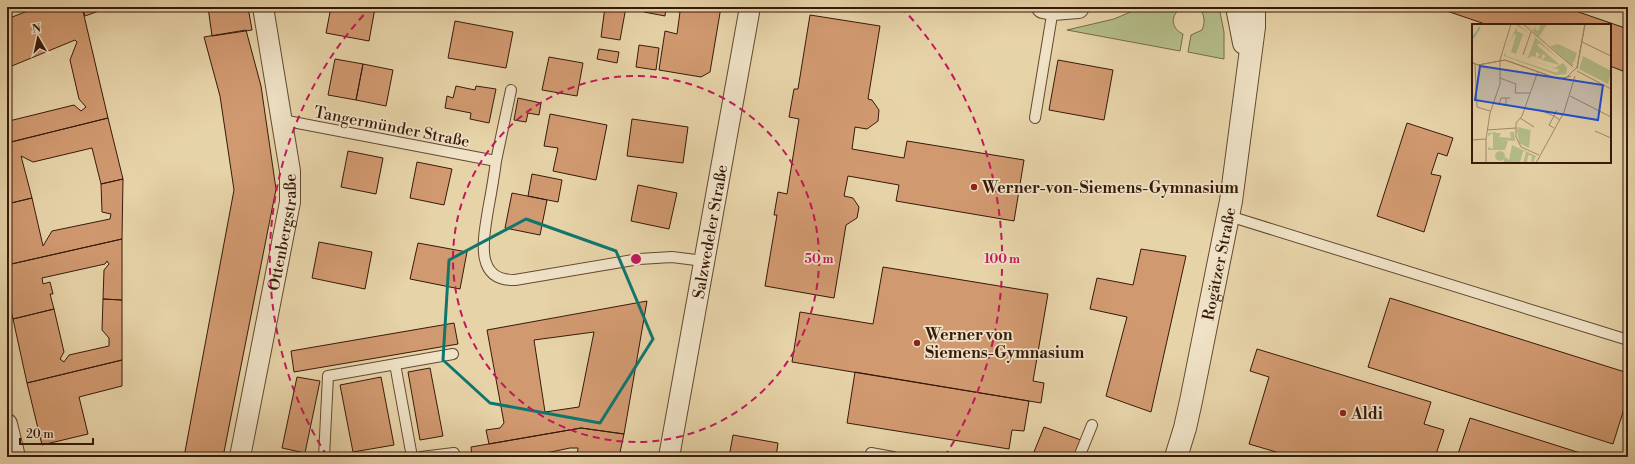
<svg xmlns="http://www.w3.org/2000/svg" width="1635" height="464" font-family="'Libre Bodoni',serif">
<rect width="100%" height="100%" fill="#e7d3a8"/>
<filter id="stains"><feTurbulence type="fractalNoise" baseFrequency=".005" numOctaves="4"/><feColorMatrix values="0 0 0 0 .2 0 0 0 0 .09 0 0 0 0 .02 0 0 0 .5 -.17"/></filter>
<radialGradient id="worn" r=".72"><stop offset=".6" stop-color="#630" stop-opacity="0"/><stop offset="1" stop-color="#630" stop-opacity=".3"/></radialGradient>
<path fill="#b4bd89" stroke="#766b4a" d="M1142 7H1183C1170 14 1170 28 1183 34L1180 51 1067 30 1114 19Z
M1198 7H1219L1224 32V59L1188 52 1191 35 1202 30C1206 21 1204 13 1198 7Z"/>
<path fill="#d19970" stroke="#37190b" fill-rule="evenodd" d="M38 7H82L108 118 7 143V115L9 121 74 105 81 111 86 107 79 99 70 60 77 42 75 40 7 68V19Z
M82 7H110L85 16Z
M208 7H248L252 30 212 36Z
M331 7H368L375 8 369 41 326 33Z
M605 7H626L620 40 601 37Z
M645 7H666L665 16 644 12Z
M669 7H721L710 72 701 77 659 70 665 31 677 34 680 12 669 10Z
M1435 7H1564L1628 29V73L1610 66V25H1488Z
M810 15 880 26 868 99 872 100 879 110 878 121 867 129 855 127 852 149 904 158 907 141 1024 160 1014 221 896 201 899 185 848 176 844 196 853 198 859 207 857 218 846 225 834 298 765 286 777 215H774L778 192 787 194 799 119 789 117 794 89H798Z
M455 21 513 32 506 68 448 58Z
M246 30 261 86 276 189 223 457H184L234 190 220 96 204 37Z
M639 45 659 48 656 70 636 67Z
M599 49 619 52 617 63 597 59Z
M549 57 583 63 577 96 542 90Z
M335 59 363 64 356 100 328 95Z
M1058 60 1113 70 1104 120 1049 110Z
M363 64 393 70 386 106 356 100Z
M456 86 475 90 476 86 496 89 489 123 470 119 471 113 445 108 447 96 453 98Z
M518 98 541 103 539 115 528 113 526 122 514 120Z
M550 114 607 125 596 180 553 171 558 148 544 146Z
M108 118 123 179 101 184 92 148 33 162 21 156 32 198 7 204V143Z
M632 119 688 127 683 163 627 156Z
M1407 123 1453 138 1447 156 1438 153 1431 174 1441 176 1424 232 1377 216Z
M348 151 383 158 376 194 341 187Z
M417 162 452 169 444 205 410 198Z
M532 174 562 180 558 202 528 196Z
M123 179 122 239 7 265V204L32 198 43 246 52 231 110 219 111 214 102 212 101 184Z
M638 185 677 193 669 229 631 221Z
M512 193 547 200 540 235 505 228Z
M122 239V300L103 299 104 270 109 264 107 261 105 264 42 278 43 284 50 282 53 294H50L54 309 13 319 7 294V265Z
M319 242 372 252 365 289 312 278Z
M418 243 467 252 460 289 410 279Z
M1141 249 1186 256 1151 412 1106 396 1127 317 1090 309 1097 278 1133 285Z
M883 267 1048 294 1033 381 1044 383 1041 403 792 362 800 312 873 324Z
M1390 298 1628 373V396L1613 444 1368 367Z
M103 299 122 300V360L27 383 13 319 54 309 64 352 60 359 64 362 69 355 109 346V338L102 330Z
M647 301 624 434 581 428 489 444 486 430 500 428 504 423 487 330ZM594 332 579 407 545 412 534 340Z
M454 323 458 344 294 372 291 351Z
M1257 349 1431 402 1424 424 1444 430 1435 457H1293L1249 444 1269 377 1250 371Z
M122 360V386L79 397 88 434 42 445 27 383Z
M430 368 443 436 420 440 408 372Z
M855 372 1029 401 1024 431 1012 430 1009 449 847 423Z
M297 377 320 381 305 453 282 448Z
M381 377 394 445 353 452 340 385Z
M1470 418 1593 457H1457Z
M1044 427 1081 440 1074 457H1032Z
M581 428 624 434 619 457H577L578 448H570L527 457H472L471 447Z
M733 435 778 443 776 457H729Z"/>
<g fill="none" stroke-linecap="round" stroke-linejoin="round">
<g stroke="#634832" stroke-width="12">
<path id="service" d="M1035 118 1053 9
M282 120 496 161C494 177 491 194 488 210 484 236 473 281 515 280L639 259 672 257 704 261
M496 161 511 90
M1229 216 1628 340
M395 364 412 457
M871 453 893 457
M324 457 328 376 453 354
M421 457 454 453
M1079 457 1092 425"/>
</g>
<g stroke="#634832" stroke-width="22">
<g id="minor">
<path d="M7 424 15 457"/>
<path id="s1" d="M240 457 290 202V171L263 7"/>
<path id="s2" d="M669 457 750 7"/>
</g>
</g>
<g stroke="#634832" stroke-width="24">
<g id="tertiary">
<path d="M1043 7 1053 9 1078 7"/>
<path d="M1237 7 1244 43"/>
<path id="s3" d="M1176 457 1185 428 1191 401 1231 201 1254 27V7"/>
</g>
</g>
<use href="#service" stroke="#efe2c6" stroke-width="10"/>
<use href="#minor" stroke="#efe2c6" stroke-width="20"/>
<use href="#tertiary" stroke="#efe2c6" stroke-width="22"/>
</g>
<path fill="none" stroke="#0f766e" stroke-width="3" stroke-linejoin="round" d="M526 219 616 251 653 339 600 423 490 403 443 360 449 260Z"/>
<g fill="none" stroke="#c2185b" stroke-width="2" stroke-dasharray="7 5">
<circle cx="636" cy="259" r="183"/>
<path d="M327 456A366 366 0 0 1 371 7M901 7A366 366 0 0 1 945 456"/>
</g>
<g fill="#8f2418" stroke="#efe2c6" stroke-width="1.5">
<circle cx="974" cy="187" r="4"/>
<circle cx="917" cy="343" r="4"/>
<circle cx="1343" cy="413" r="4"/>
</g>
<g text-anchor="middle" stroke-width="3.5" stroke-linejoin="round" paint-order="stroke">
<g font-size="16" fill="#37190b" stroke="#efe2c6">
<text transform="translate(392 126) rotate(11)" y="6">Tangermünder Straße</text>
<text dy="6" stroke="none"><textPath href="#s1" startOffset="229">Ottenbergstraße</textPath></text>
<text dy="6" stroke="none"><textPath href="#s2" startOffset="229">Salzwedeler Straße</textPath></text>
<text dy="6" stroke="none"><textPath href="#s3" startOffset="198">Rogätzer Straße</textPath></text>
</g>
<g font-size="16" font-weight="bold" fill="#37190b" stroke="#efe2c6" text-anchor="start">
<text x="982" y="193">Werner-von-Siemens-Gymnasium</text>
<text x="925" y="340">Werner von<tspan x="925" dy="18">Siemens-Gymnasium</tspan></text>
<text x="1351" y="419">Aldi</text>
</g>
</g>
<g transform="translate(1472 24)">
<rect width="139" height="139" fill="#e7d3a8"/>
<path d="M46 0 56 8 45 2V7L51 10 44 30 39 28 44 11 42 10 34 25ZM54 0 61 6 65 0 63 5 66 7 69 0H75L67 13ZM60 10 86 34 67 19 65 21 88 41 70 36 74 32 70 30V35L65 34 68 30 64 28V33L59 32 58 34 53 33H56L63 14ZM86 20 105 29 102 38 100 39 102 41H99L78 22ZM33 28 34 32 85 49 87 45H84L62 37 83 44 91 39 95 44 94 50 84 51 32 32ZM111 32 139 47 136 60 107 45ZM48 98 46 103 58 106 59 102 57 124 47 119 45 105ZM24 108V113V109H29L27 113 39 114 38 108H42L43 117 29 116 36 117 33 126H16V123L21 125V109L16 112V109ZM40 121 64 132 61 139H59L60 132 56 131 55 139H51L54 128 51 127 48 139H31L33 133 37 136ZM23 132a5 5 0 1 1 10 0a5 5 0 1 1-10 0Z" fill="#b4bd89"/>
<path fill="none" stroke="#98b9a2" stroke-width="2" d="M1 14 8 3"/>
<path fill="none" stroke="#a18969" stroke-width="1" d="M51 0 101 43M110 18 139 32M51 31 59 8M0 38 6 41 33 36 87 55 99 52M0 39 6 41 33 36 83 54H94L105 43 113 0M3 40 5 83 18 87M105 45 113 0M66 47 50 92 44 99V113L49 123 67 131M105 47 139 65M28 54 44 60 43 69H58M98 72 139 93M21 79 34 81V74M27 81 29 74H38M68 86 82 92 85 86M48 94 62 103M82 104 77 101 82 92 88 96M15 106 44 104M123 107 139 114M0 116 14 115M14 139V115L18 89 28 60V36L39 0M64 139 92 88 103 52"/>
<path fill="#1d4ed8" fill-opacity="0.15" stroke="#1d4ed8" stroke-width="2" d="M8 42 131 61 126 96 3 76Z"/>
<rect width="139" height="139" fill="none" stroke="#37190b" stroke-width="2"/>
</g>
<circle cx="636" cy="259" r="6" fill="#c2185b" stroke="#efe2c6" stroke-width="2"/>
<g font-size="12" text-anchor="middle" font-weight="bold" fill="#c2185b" stroke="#efe2c6" stroke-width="3.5" stroke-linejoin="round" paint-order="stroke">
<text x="819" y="263">50 m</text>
<text x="1002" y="263">100 m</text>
</g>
<rect width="1635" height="464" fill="none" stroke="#e7d3a8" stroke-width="24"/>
<rect x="8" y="8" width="1619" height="448" fill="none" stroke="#37190b" stroke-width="2"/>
<rect x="12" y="12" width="1611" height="440" fill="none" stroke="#37190b"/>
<g transform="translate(38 38) rotate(351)" stroke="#efe2c6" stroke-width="3" paint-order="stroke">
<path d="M0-3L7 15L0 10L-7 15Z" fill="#37190b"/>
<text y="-6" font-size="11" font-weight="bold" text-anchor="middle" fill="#37190b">N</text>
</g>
<path d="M20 438v6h73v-6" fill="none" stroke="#37190b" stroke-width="2"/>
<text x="26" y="438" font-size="12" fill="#37190b" stroke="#efe2c6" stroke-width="3" paint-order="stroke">20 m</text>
<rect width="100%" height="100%" filter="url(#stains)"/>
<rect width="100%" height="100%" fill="url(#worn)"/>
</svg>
